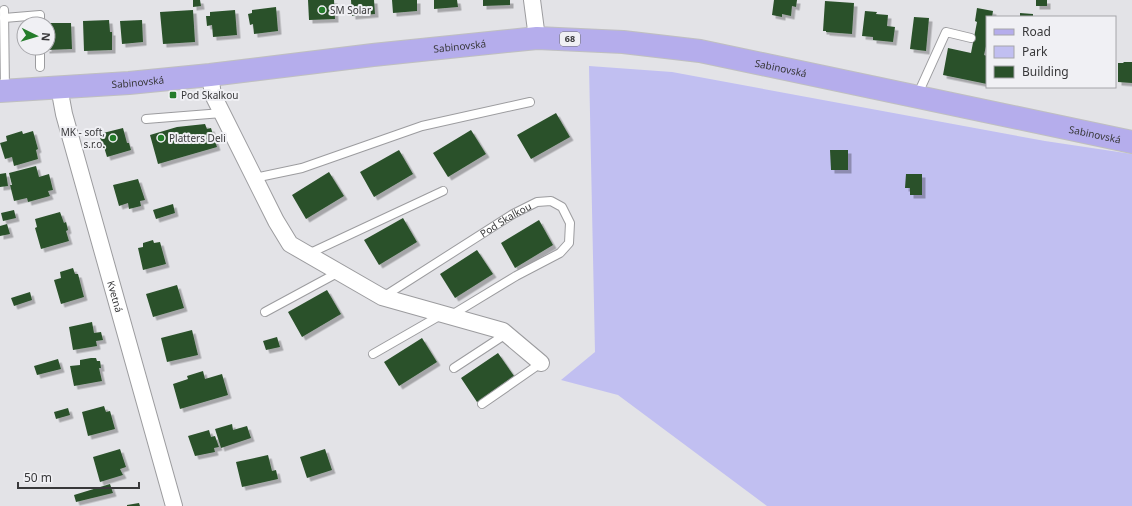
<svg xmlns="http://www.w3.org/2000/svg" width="1132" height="506" font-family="'Noto Sans',sans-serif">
<defs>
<filter id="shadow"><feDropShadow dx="3.5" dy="3.5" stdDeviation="0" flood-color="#0004"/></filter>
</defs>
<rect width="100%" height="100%" fill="#e3e3e7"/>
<path fill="#c1bff1" d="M589 66 672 72 1045 141 1132 154V506H767L618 395 561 380 595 352Z"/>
<path fill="#2a512a" filter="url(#shadow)" d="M193 0H200L201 6 193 7Z
M308 0H334L335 19 309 20Z
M351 0H374L375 14 352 16Z
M392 0H417V11L393 13Z
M434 0H457L458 7 434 9Z
M483 0H510V5L483 6Z
M774 0H797L796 7 792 6 791 16 782 14V17L772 15Z
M1036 0H1047V6H1036Z
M825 1 854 3 852 34 826 32V31H823Z
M276 7 278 31 254 34 253 24 250 25 248 14 252 13V10Z
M977 8 993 11 992 17H987V42L984 55 987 56V84L943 75 948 48 971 53 977 22 975 21Z
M193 10 195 42 163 44 160 12Z
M235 10 237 35 213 37 212 25 207 26 206 16H210V12Z
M865 11 877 12 876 14 888 15 887 26 895 27 893 42 873 40V37L862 36Z
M1020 13 1033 14V17H1020Z
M914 17 929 18 926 51 910 49Z
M109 20 110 32H112V50L84 51 83 21Z
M142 20 143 42 122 44 120 21Z
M48 23H71L72 49 46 50V48H48Z
M1124 62H1132V83L1118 82V63H1123Z
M556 113 570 137 531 159 517 135Z
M205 124 207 129 211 128 217 147 158 164 150 135 177 127Z
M123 128 127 143H129L131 150 107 157 104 147H103L99 134Z
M471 130 486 154 448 177 433 153Z
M22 131 23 134 33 131 38 149 36 150 38 159 14 166 12 157 5 159 0 143 7 141 6 136Z
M399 150 413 174 374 197 360 172Z
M830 150H848V170H831Z
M36 166 39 177 49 174 53 190 48 191 50 196 28 202 27 198 14 201 10 185H12L9 173Z
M329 172 344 196 306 219 292 195Z
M6 173 8 186 0 187V174Z
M906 174H922V195H910V188H905Z
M138 179 145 200 140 201 141 206 129 209 128 203 119 206 113 185Z
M173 204 175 213 156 219 153 210Z
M14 210 16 218 3 221 1 213Z
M60 212 64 223 66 222 68 230 66 231 69 241 41 249 35 228 37 227 35 219Z
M403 218 417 242 379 265 364 240Z
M539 220 553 245 515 268 501 243Z
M7 224 10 234 0 236V226Z
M153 240 154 243 160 242 166 264 143 270 138 248 143 247V243Z
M477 250 493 274 455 298 440 274Z
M73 268 75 274H78L84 297 61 304 54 280 61 278 60 272Z
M177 285 184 308 153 317 146 294Z
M327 290 341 314 302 337 288 312Z
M30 292 32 300 14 306 11 298Z
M92 322 94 333 101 332 103 340 96 341 97 346 73 350 69 327Z
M192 330 198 355 167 362 161 338Z
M277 337 280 347 266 350 263 341Z
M422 338 437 362 399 386 384 362Z
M498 353 514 376 477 402 461 378Z
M91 358H96L97 361H100L101 368H99L102 381 74 386 70 366 80 365V360Z
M58 359 61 369 37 375 34 366Z
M203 371 205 379 222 374 228 395 180 409 173 384 188 379 187 376Z
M104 406 106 412 110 411 115 429 88 436 82 412Z
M68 408 70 415 56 419 54 412Z
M232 424 233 430 247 426 251 438 221 448 215 429Z
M209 430 211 437 215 436 219 447 214 448 215 452 195 456 188 436Z
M120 449 126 467 120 469 123 475 100 482 93 457Z
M325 449 332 470 307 478 300 457Z
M268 455 272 471 276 470 278 479 242 487 236 462Z
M110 484 113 493 76 502 74 495Z
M139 503 140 506H127V505Z"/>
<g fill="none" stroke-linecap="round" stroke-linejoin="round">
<g stroke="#9c9c9f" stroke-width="10">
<g id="lane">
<path d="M4 10 5 90"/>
<path d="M4 18 40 15V24"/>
<path d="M40 48V67"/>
<path d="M917 96 946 32 971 38"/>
<path d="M146 119 222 113"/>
<path d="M254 178 302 168 422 126 530 102"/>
<path d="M308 254 443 191"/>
<path id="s1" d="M383 297 513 214 537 202 551 201 562 207 570 223 569 243 560 253 516 276 450 316"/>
<path d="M265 312 339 272"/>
<path d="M373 354 441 315"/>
<path d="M454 368 506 334"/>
<path d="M482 404 541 363"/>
</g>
</g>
<g stroke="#9c9c9f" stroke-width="18">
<g id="street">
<path d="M532 0 537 38"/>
<path d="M210 75 213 95 276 221 290 244 382 297 503 331 541 363"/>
<path id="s2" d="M59 87 64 114 174 506"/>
</g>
</g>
<g stroke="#bfbfc0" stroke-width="24">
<g id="primary">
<path id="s3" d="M0 91 129 83 210 75 373 55 537 38 623 42 700 51 1132 142"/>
</g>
</g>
<use href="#lane" stroke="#fff" stroke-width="8"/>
<use href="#street" stroke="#fff" stroke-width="16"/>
<use href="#primary" stroke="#b5adec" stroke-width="22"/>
</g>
<g fill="#247c2a" stroke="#f0f0f4" stroke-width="1.5">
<circle cx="322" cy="10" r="4"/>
<rect x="169" y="91" width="8" height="8" rx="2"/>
<circle cx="113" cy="138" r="4"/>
<circle cx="161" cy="138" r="4"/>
</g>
<g text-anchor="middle" stroke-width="4" stroke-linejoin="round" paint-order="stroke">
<rect fill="#f0f0f4" stroke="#6f6f72" stroke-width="1" x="560" y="32" width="20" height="14" rx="3"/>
<g font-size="9" font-weight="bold" fill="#38383a">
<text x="570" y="42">68</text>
</g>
<g font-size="10" fill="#38383a" stroke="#f0f0f4" text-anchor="start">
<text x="330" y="14">SM Solar</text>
<text x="181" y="99">Pod Skalkou</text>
<text x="105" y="136" text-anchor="end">MK - soft,<tspan x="105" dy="12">s.r.o.</tspan></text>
<text x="169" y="142">Platters Deli</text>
</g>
<g font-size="10" fill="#38383a" stroke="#f0f0f4">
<text dy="4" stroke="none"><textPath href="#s3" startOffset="462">Sabinovská</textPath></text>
<text dy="4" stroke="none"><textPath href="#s3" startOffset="786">Sabinovská</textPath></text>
<text dy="4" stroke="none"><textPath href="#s3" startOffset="138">Sabinovská</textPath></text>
<text dy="4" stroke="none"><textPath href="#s3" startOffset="1107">Sabinovská</textPath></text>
<text dy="4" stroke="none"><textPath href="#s1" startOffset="145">Pod Skalkou</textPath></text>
<text dy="4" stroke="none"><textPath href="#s2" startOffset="217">Kvetná</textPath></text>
</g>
</g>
<rect x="986" y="16" width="130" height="72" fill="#f0f0f4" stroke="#a6a6aa"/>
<rect x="994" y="29" width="20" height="6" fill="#b5adec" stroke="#a6a6aa"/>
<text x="1022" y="36" font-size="12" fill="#38383a">Road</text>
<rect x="994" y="46" width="20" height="12" fill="#c1bff1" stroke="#a6a6aa"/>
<text x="1022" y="56" font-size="12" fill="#38383a">Park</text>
<rect x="994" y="66" width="20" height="12" fill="#2a512a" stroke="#a6a6aa"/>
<text x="1022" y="76" font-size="12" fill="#38383a">Building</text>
<g transform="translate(36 36) rotate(95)"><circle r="19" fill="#f0f0f4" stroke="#a6a6aa"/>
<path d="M0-3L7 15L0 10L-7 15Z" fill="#247c2a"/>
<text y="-6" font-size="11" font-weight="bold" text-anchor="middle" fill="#38383a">N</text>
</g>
<path d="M18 482v6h121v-6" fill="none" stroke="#38383a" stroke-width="2"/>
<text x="24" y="482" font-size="12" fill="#38383a" stroke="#f0f0f4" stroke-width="3" paint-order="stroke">50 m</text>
</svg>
